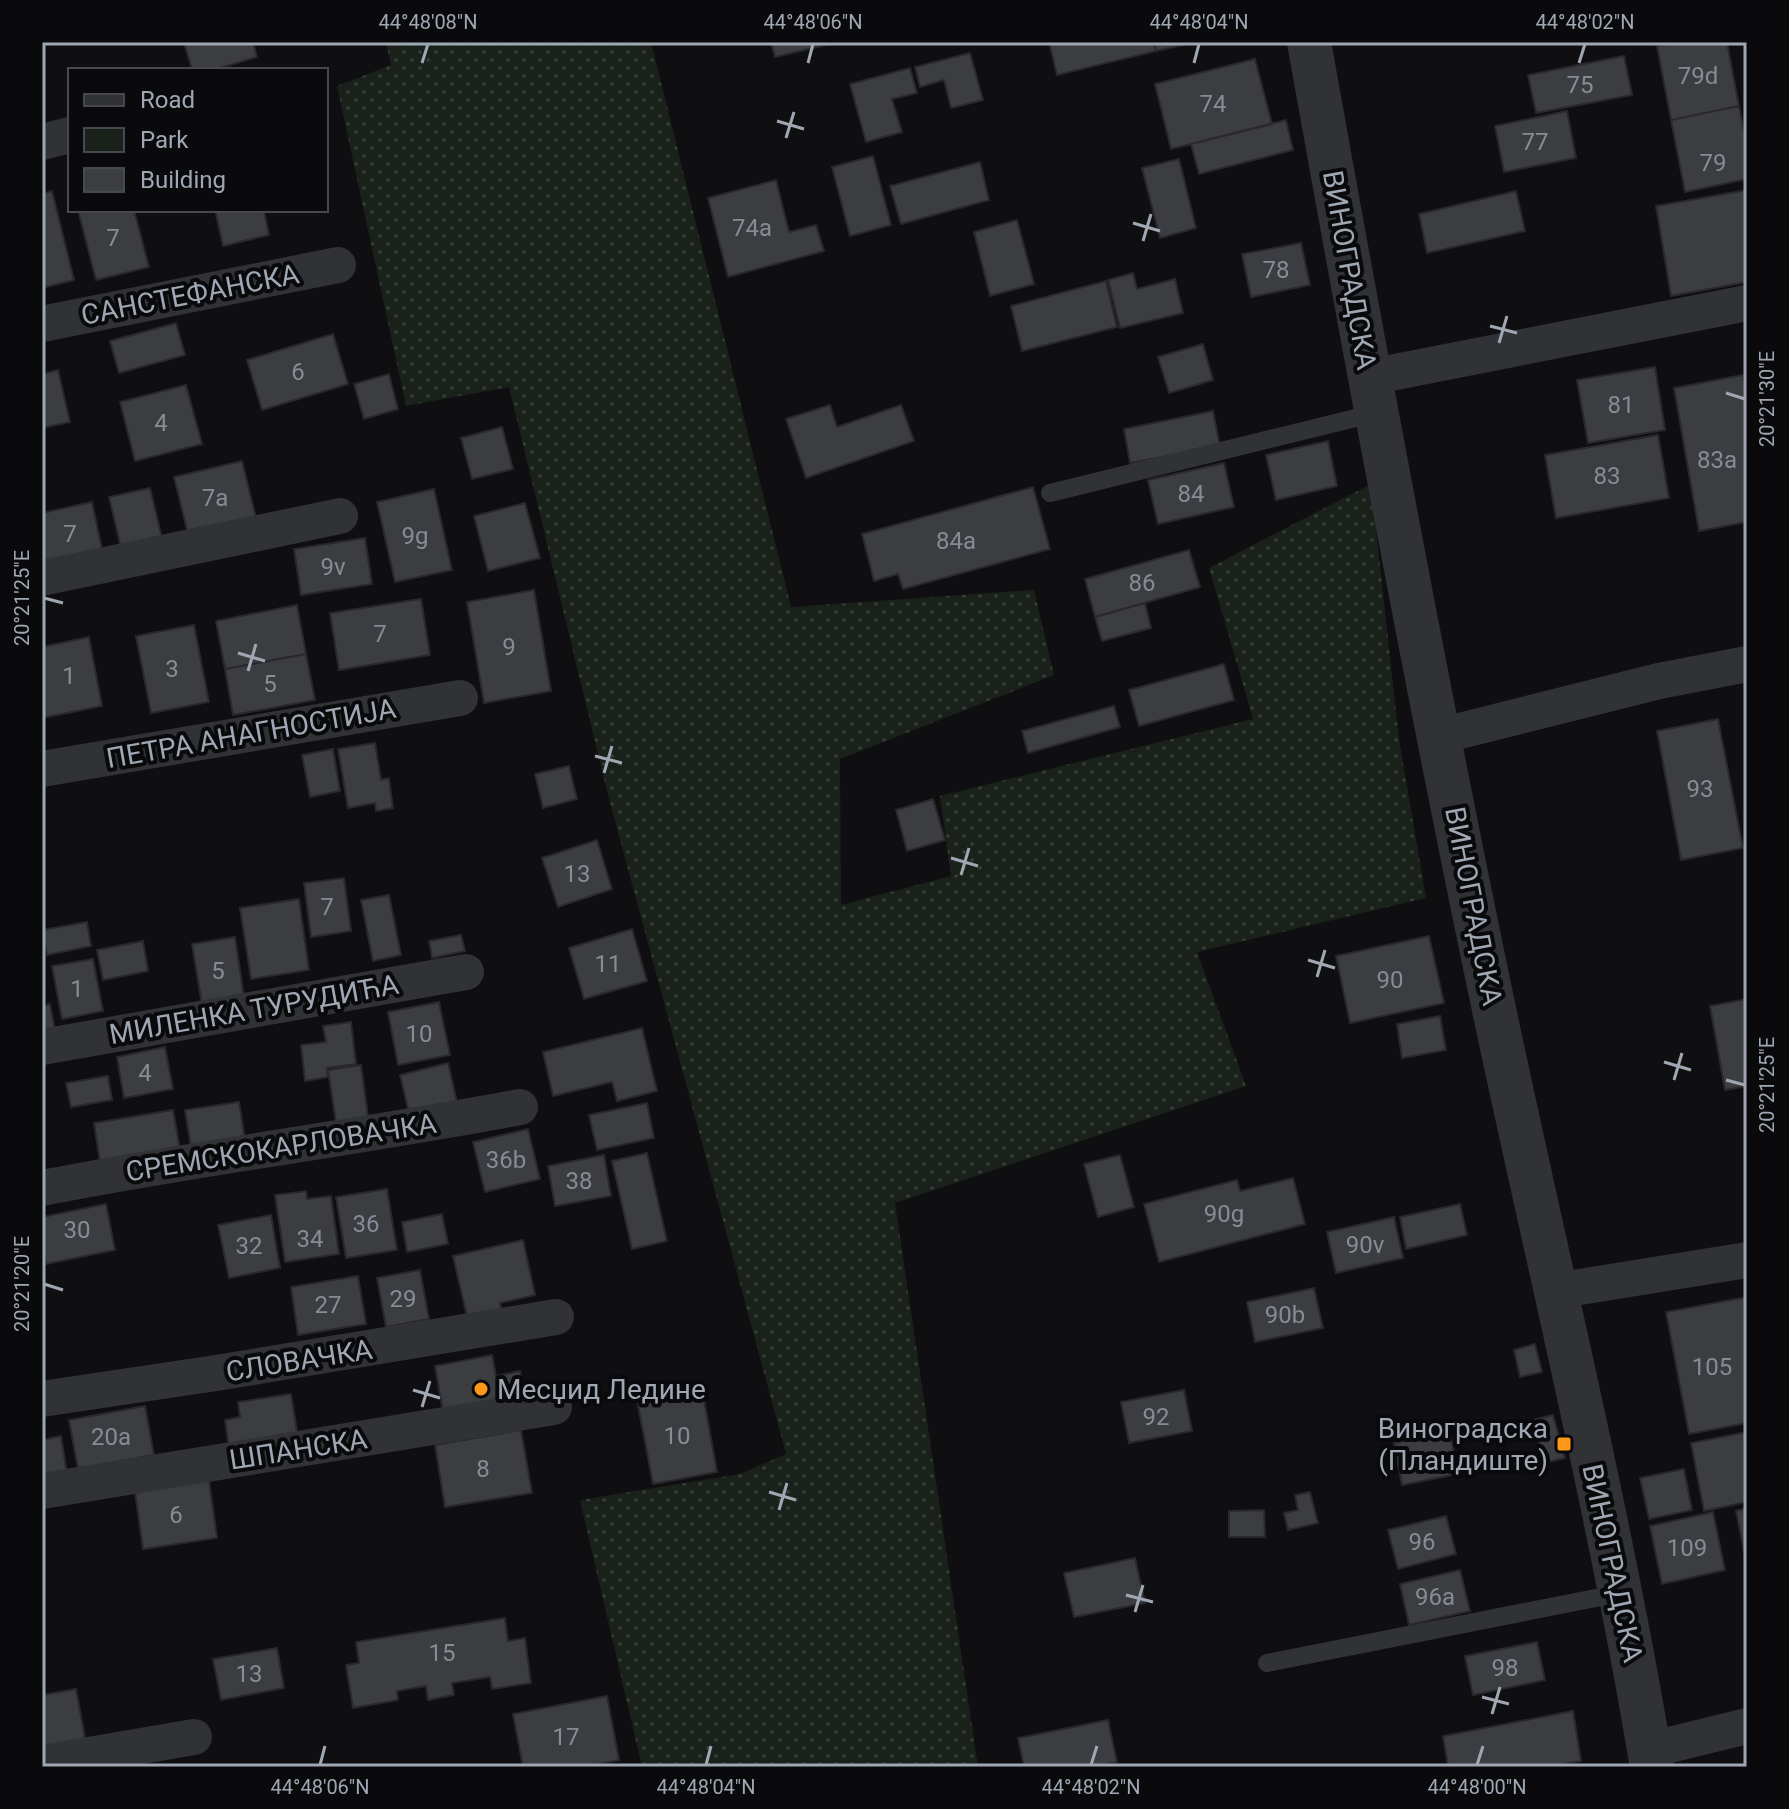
<svg xmlns="http://www.w3.org/2000/svg" width="1789" height="1809" font-family="Roboto,sans-serif">
<defs>
<pattern id="green-dots" width="8" height="8" patternUnits="userSpaceOnUse" patternTransform="scale(2)"><rect width="8" height="8" fill="#19211a"/><path d="M2 2h.1M6 6h.1" fill="none" stroke="#373e39" stroke-width="1.8" stroke-linecap="round"/></pattern>
</defs>
<rect width="100%" height="100%" fill="#0f0f11"/>
<path fill="url(#green-dots)" d="M386 42H651L791 607 1034 590 1054 675 840 759 841 905 951 876 940 796 1253 719 1209 568 1371 484 1399 739 1426 898 1197 952 1246 1086 895 1203 978 1767H642L580 1500 740 1474 786 1454 608 795 509 387 406 406 337 86 391 65Z"/>
<path fill="#3b3d41" stroke="#29292d" stroke-width="2" d="M184 42H253L257 57 213 70H192Z
M771 42H838L775 57Z
M1049 42H1154L1156 51 1057 75Z
M1154 42H1196L1156 51Z
M1679 42H1727L1739 106 1671 120 1657 46Z
M970 53 983 100 951 108 944 80 920 87 915 67Z
M1624 56 1632 95 1536 113 1528 75Z
M1255 59 1272 124 1171 149 1155 84Z
M910 68 917 93 892 99 902 132 866 142 850 84Z
M1739 106 1747 147V179L1685 192 1671 120Z
M1567 111 1576 158 1504 172 1495 126Z
M1286 120 1293 150 1199 174 1191 144Z
M873 156 891 225 850 236 832 167Z
M1179 159 1196 228 1160 238 1142 168Z
M980 162 989 200 901 224 890 186Z
M776 180 789 232 816 225 824 251 728 277 708 198Z
M1747 190V282L1671 296 1656 206Z
M52 191 74 280 42 288V194Z
M1516 191 1525 231 1427 253 1419 214Z
M78 210H134L149 267 96 280Z
M215 210H264L269 235 223 246Z
M1017 220 1034 284 990 296 974 232Z
M1301 243 1310 285 1251 297 1242 254Z
M1133 273 1137 289 1175 279 1183 313 1120 328 1108 280Z
M1106 281 1117 327 1022 351 1011 306Z
M176 323 185 355 119 373 110 341Z
M333 334 348 384 262 410 247 360Z
M1203 344 1213 380 1169 393 1158 357Z
M1655 367 1665 430 1588 443 1577 380Z
M58 370 70 422 42 428V374Z
M389 374 398 409 364 419 354 384Z
M1743 375 1747 397V522L1699 531 1674 388Z
M186 385 202 444 135 461 120 402Z
M830 405 837 427 901 405 914 441 806 478 786 419Z
M1213 411 1220 446 1130 463 1124 429Z
M502 427 513 469 472 479 461 438Z
M1658 435 1669 498 1556 518 1545 455Z
M1328 441 1337 486 1276 500 1266 455Z
M242 461 256 518 188 534 174 477Z
M1224 463 1234 507 1158 524 1148 480Z
M1033 487 1050 549 903 589 898 574 874 581 862 534Z
M150 488 162 538 121 548 109 497Z
M434 489 452 570 395 582 377 502Z
M92 502 103 554 42 568V513Z
M525 503 540 558 488 571 474 516Z
M365 538 372 584 301 595 294 549Z
M1189 550 1200 587 1095 617 1085 579Z
M534 590 551 691 484 703 467 602Z
M421 599 430 655 339 670 330 613Z
M1145 603 1151 628 1102 641 1095 617Z
M297 605 306 654 225 669 216 621Z
M194 625 209 702 151 713 136 636Z
M89 637 102 706 42 718V647Z
M306 654 315 700 233 715 225 669Z
M1224 664 1234 700 1139 726 1129 690Z
M1114 706 1120 727 1028 753 1022 731Z
M1718 719 1743 848 1681 860 1657 731Z
M375 743 381 780 389 778 393 808 376 811 375 803 348 808 338 749Z
M333 749 340 791 310 797 302 755Z
M569 766 577 799 543 808 535 774Z
M933 799 945 840 907 851 896 810Z
M597 840 612 889 558 907 542 858Z
M344 878 351 931 311 937 304 883Z
M389 895 401 955 373 961 361 900Z
M299 899 309 970 251 979 240 908Z
M87 922 91 946 47 955 42 930Z
M632 929 647 981 584 999 569 948Z
M461 935 465 951 432 958 429 941Z
M1429 936 1444 1003 1350 1023 1336 956Z
M235 937 244 997 202 1005 192 944Z
M143 941 148 971 103 980 97 950Z
M93 959 103 1011 62 1019 52 966Z
M1747 999V1086L1725 1090 1710 1006Z
M439 1002 450 1055 398 1065 388 1012Z
M50 1004 55 1030 42 1032V1006Z
M1440 1016 1446 1050 1402 1058 1397 1024Z
M351 1022 356 1064 327 1068 328 1077 305 1081 301 1045 326 1042 323 1026Z
M642 1028 657 1091 617 1101 612 1082 553 1096 543 1052Z
M165 1047 173 1089 124 1098 117 1057Z
M448 1063 457 1102 409 1113 400 1075Z
M361 1065 368 1117 336 1122 328 1070Z
M108 1076 112 1100 71 1107 66 1083Z
M239 1102 245 1140 191 1148 185 1110Z
M647 1103 654 1138 597 1150 589 1115Z
M173 1110 180 1149 100 1162 94 1123Z
M528 1129 540 1179 485 1192 473 1142Z
M647 1153 667 1241 632 1249 612 1161Z
M604 1155 611 1196 555 1206 548 1166Z
M1120 1155 1134 1207 1098 1217 1084 1164Z
M1293 1178 1305 1224 1159 1262 1144 1204 1237 1180 1240 1191Z
M387 1189 397 1250 346 1258 336 1197Z
M306 1191 307 1199 331 1196 339 1254 285 1262 275 1195Z
M106 1204 115 1250 46 1264 42 1243V1217Z
M1460 1204 1467 1235 1406 1249 1400 1217Z
M442 1214 448 1244 407 1252 402 1222Z
M271 1215 280 1268 229 1278 218 1225Z
M1394 1217 1403 1258 1336 1273 1327 1232Z
M523 1240 535 1295 500 1303 502 1313 468 1321 453 1256Z
M420 1270 429 1319 386 1327 377 1278Z
M358 1276 366 1324 298 1335 291 1287Z
M1314 1288 1323 1328 1255 1342 1247 1302Z
M1747 1297V1423L1689 1434 1666 1312Z
M1535 1344 1542 1372 1520 1377 1514 1350Z
M492 1355 496 1376 520 1371 526 1402 444 1418 435 1366Z
M702 1388 717 1472 653 1484 637 1400Z
M1184 1390 1192 1431 1129 1443 1121 1402Z
M291 1394 298 1438 229 1448 225 1420 240 1417 238 1402Z
M145 1406 154 1455 78 1469 69 1420Z
M1553 1415 1565 1458 1544 1463 1533 1420Z
M521 1430 532 1493 445 1507 435 1445Z
M1450 1432 1458 1474 1402 1485 1394 1443Z
M1747 1432V1502L1704 1511 1691 1443Z
M61 1436 67 1473 42 1478V1440Z
M1684 1469 1692 1510 1649 1519 1640 1478Z
M209 1480 217 1538 143 1549 135 1492Z
M1310 1492 1318 1523 1288 1530 1284 1513 1298 1510 1295 1495Z
M1747 1508V1566L1736 1511Z
M1264 1510 1265 1537H1229V1511Z
M1713 1512 1725 1570 1662 1584 1650 1526Z
M1446 1516 1456 1554 1398 1569 1388 1530Z
M1135 1558 1145 1603 1074 1617 1064 1573Z
M1460 1570 1470 1611 1409 1625 1400 1584Z
M505 1618 508 1641 525 1638 531 1683 492 1689 490 1677 452 1683 454 1695 428 1700 426 1686 397 1691 398 1700 353 1708 346 1665 359 1663 356 1642Z
M1537 1642 1545 1680 1473 1695 1465 1656Z
M277 1648 284 1688 221 1700 213 1659Z
M76 1689 86 1743 42 1751V1695Z
M607 1696 619 1760 584 1767H523L513 1714Z
M1573 1711 1581 1761 1546 1767H1448L1443 1736Z
M1108 1720 1117 1762 1093 1767H1024L1018 1738Z"/>
<g fill="none" stroke-linecap="round" stroke-linejoin="round">
<path stroke="#303236" stroke-width="18" d="M1050 493 1376 413
M1267 1663 1621 1593"/>
<path stroke="#303236" stroke-width="36" d="M42 142 70 135
M42 324 338 265
M1370 377 1747 303
M42 578 340 516
M1440 736 1659 681 1747 664
M42 769 460 698
M42 1047 466 972
M42 1188C201 1157 361 1137 520 1107
M1555 1291 1747 1260
M42 1399 216 1373 556 1317
M42 1491 554 1407
M1649 1750 1747 1726
M42 1763 194 1737"/>
<path stroke="#303236" stroke-width="44" d="M1309 42C1367 367 1427 691 1495 1014 1548 1265 1610 1514 1652 1767"/>
</g>
<path fill="none" stroke="#9fa7b3" stroke-width="3" d="M422 63 428 44M808 63 813 44M1194 63 1199 44M1579 63 1585 44M777 121 804 129M786 138 794 112M1133 223 1160 231M1143 241 1151 214M1490 326 1517 333M1499 343 1507 316M1726 393 1745 399M44 598 63 603M238 653 265 661M248 671 256 644M595 756 622 763M604 773 612 746M951 858 978 866M961 875 969 848M1308 960 1335 968M1317 977 1325 950M1664 1062 1691 1070M1674 1080 1682 1053M1726 1080 1745 1085M44 1284 63 1290M413 1390 440 1398M422 1407 430 1381M769 1492 796 1500M779 1510 787 1483M1126 1595 1153 1602M1135 1612 1143 1585M1482 1697 1509 1704M1492 1714 1500 1687M320 1765 325 1746M706 1765 711 1746M1091 1765 1097 1746M1477 1765 1483 1746"/>
<g fill="#ff9719" stroke="#0a0a0c" stroke-width="3">
<circle cx="481" cy="1389" r="8"/>
<rect x="1556" y="1436" width="16" height="16" rx="4"/>
</g>
<g text-anchor="middle" stroke-width="8" stroke-linejoin="round" paint-order="stroke">
<g font-size="24" fill="#868c96">
<text x="1698" y="84">79d</text>
<text x="1580" y="93">75</text>
<text x="1213" y="112">74</text>
<text x="1535" y="150">77</text>
<text x="1713" y="171">79</text>
<text x="752" y="236">74a</text>
<text x="113" y="246">7</text>
<text x="1276" y="278">78</text>
<text x="298" y="380">6</text>
<text x="1621" y="413">81</text>
<text x="161" y="431">4</text>
<text x="1717" y="468">83a</text>
<text x="1607" y="484">83</text>
<text x="1191" y="502">84</text>
<text x="215" y="506">7a</text>
<text x="70" y="542">7</text>
<text x="415" y="544">9g</text>
<text x="956" y="549">84a</text>
<text x="333" y="575">9v</text>
<text x="1142" y="591">86</text>
<text x="380" y="642">7</text>
<text x="509" y="655">9</text>
<text x="172" y="677">3</text>
<text x="69" y="684">1</text>
<text x="270" y="692">5</text>
<text x="1700" y="797">93</text>
<text x="577" y="882">13</text>
<text x="327" y="915">7</text>
<text x="608" y="972">11</text>
<text x="218" y="979">5</text>
<text x="1390" y="988">90</text>
<text x="77" y="997">1</text>
<text x="419" y="1042">10</text>
<text x="145" y="1081">4</text>
<text x="506" y="1168">36b</text>
<text x="579" y="1189">38</text>
<text x="1224" y="1222">90g</text>
<text x="366" y="1232">36</text>
<text x="77" y="1238">30</text>
<text x="310" y="1247">34</text>
<text x="1365" y="1253">90v</text>
<text x="249" y="1254">32</text>
<text x="403" y="1307">29</text>
<text x="328" y="1313">27</text>
<text x="1285" y="1323">90b</text>
<text x="1712" y="1375">105</text>
<text x="1156" y="1425">92</text>
<text x="677" y="1444">10</text>
<text x="111" y="1445">20a</text>
<text x="483" y="1477">8</text>
<text x="176" y="1523">6</text>
<text x="1422" y="1550">96</text>
<text x="1687" y="1556">109</text>
<text x="1435" y="1605">96a</text>
<text x="442" y="1661">15</text>
<text x="1505" y="1676">98</text>
<text x="249" y="1682">13</text>
<text x="566" y="1745">17</text>
</g>
<g font-size="28" fill="#9fa7b3" stroke="#0a0a0c">
<text transform="translate(1350 270) rotate(80)" y="10">ВИНОГРАДСКА</text>
<text transform="translate(190 294) rotate(-11)" y="10">САНСТЕФАНСКА</text>
<text transform="translate(251 733) rotate(-10)" y="10">ПЕТРА АНАГНОСТИЈА</text>
<text transform="translate(1474 906) rotate(79)" y="10">ВИНОГРАДСКА</text>
<text transform="translate(254 1009) rotate(-10)" y="10">МИЛЕНКА ТУРУДИЋА</text>
<text transform="translate(281 1147) rotate(-9)" y="10">СРЕМСКОКАРЛОВАЧКА</text>
<text transform="translate(299 1360) rotate(-9)" y="10">СЛОВАЧКА</text>
<text transform="translate(298 1449) rotate(-9)" y="10">ШПАНСКА</text>
<text transform="translate(1613 1563) rotate(78)" y="10">ВИНОГРАДСКА</text>
</g>
<g font-size="28" fill="#9fa7b3" stroke="#0a0a0c" text-anchor="start">
<text x="497" y="1399">Месџид Ледине</text>
<text x="1548" y="1438" text-anchor="end">Виноградска<tspan x="1548" dy="32">(Пландиште)</tspan></text>
</g>
</g>
<rect width="1789" height="1809" fill="none" stroke="#0a0a0c" stroke-width="88"/>
<rect x="68" y="68" width="260" height="144" fill="#0a0a0c" stroke="#46494f" stroke-width="2"/>
<rect x="84" y="94" width="40" height="12" fill="#303236" stroke="#46494f" stroke-width="2"/>
<text x="140" y="108" font-size="24" fill="#9fa7b3">Road</text>
<rect x="84" y="128" width="40" height="24" fill="#19211a" stroke="#46494f" stroke-width="2"/>
<text x="140" y="148" font-size="24" fill="#9fa7b3">Park</text>
<rect x="84" y="168" width="40" height="24" fill="#3b3d41" stroke="#46494f" stroke-width="2"/>
<text x="140" y="188" font-size="24" fill="#9fa7b3">Building</text>
<rect x="44" y="44" width="1701" height="1721" fill="none" stroke="#9fa7b3" stroke-width="3"/>
<g font-size="20" text-anchor="middle" fill="#9fa7b3">
<text x="428" y="29">44°48'08"N</text>
<text x="813" y="29">44°48'06"N</text>
<text x="1199" y="29">44°48'04"N</text>
<text x="1585" y="29">44°48'02"N</text>
<text transform="translate(1767 399) rotate(-90)" y="7">20°21'30"E</text>
<text transform="translate(22 598) rotate(-90)" y="7">20°21'25"E</text>
<text transform="translate(1767 1085) rotate(-90)" y="7">20°21'25"E</text>
<text transform="translate(22 1284) rotate(-90)" y="7">20°21'20"E</text>
<text x="320" y="1794">44°48'06"N</text>
<text x="706" y="1794">44°48'04"N</text>
<text x="1091" y="1794">44°48'02"N</text>
<text x="1477" y="1794">44°48'00"N</text>
</g>
</svg>
